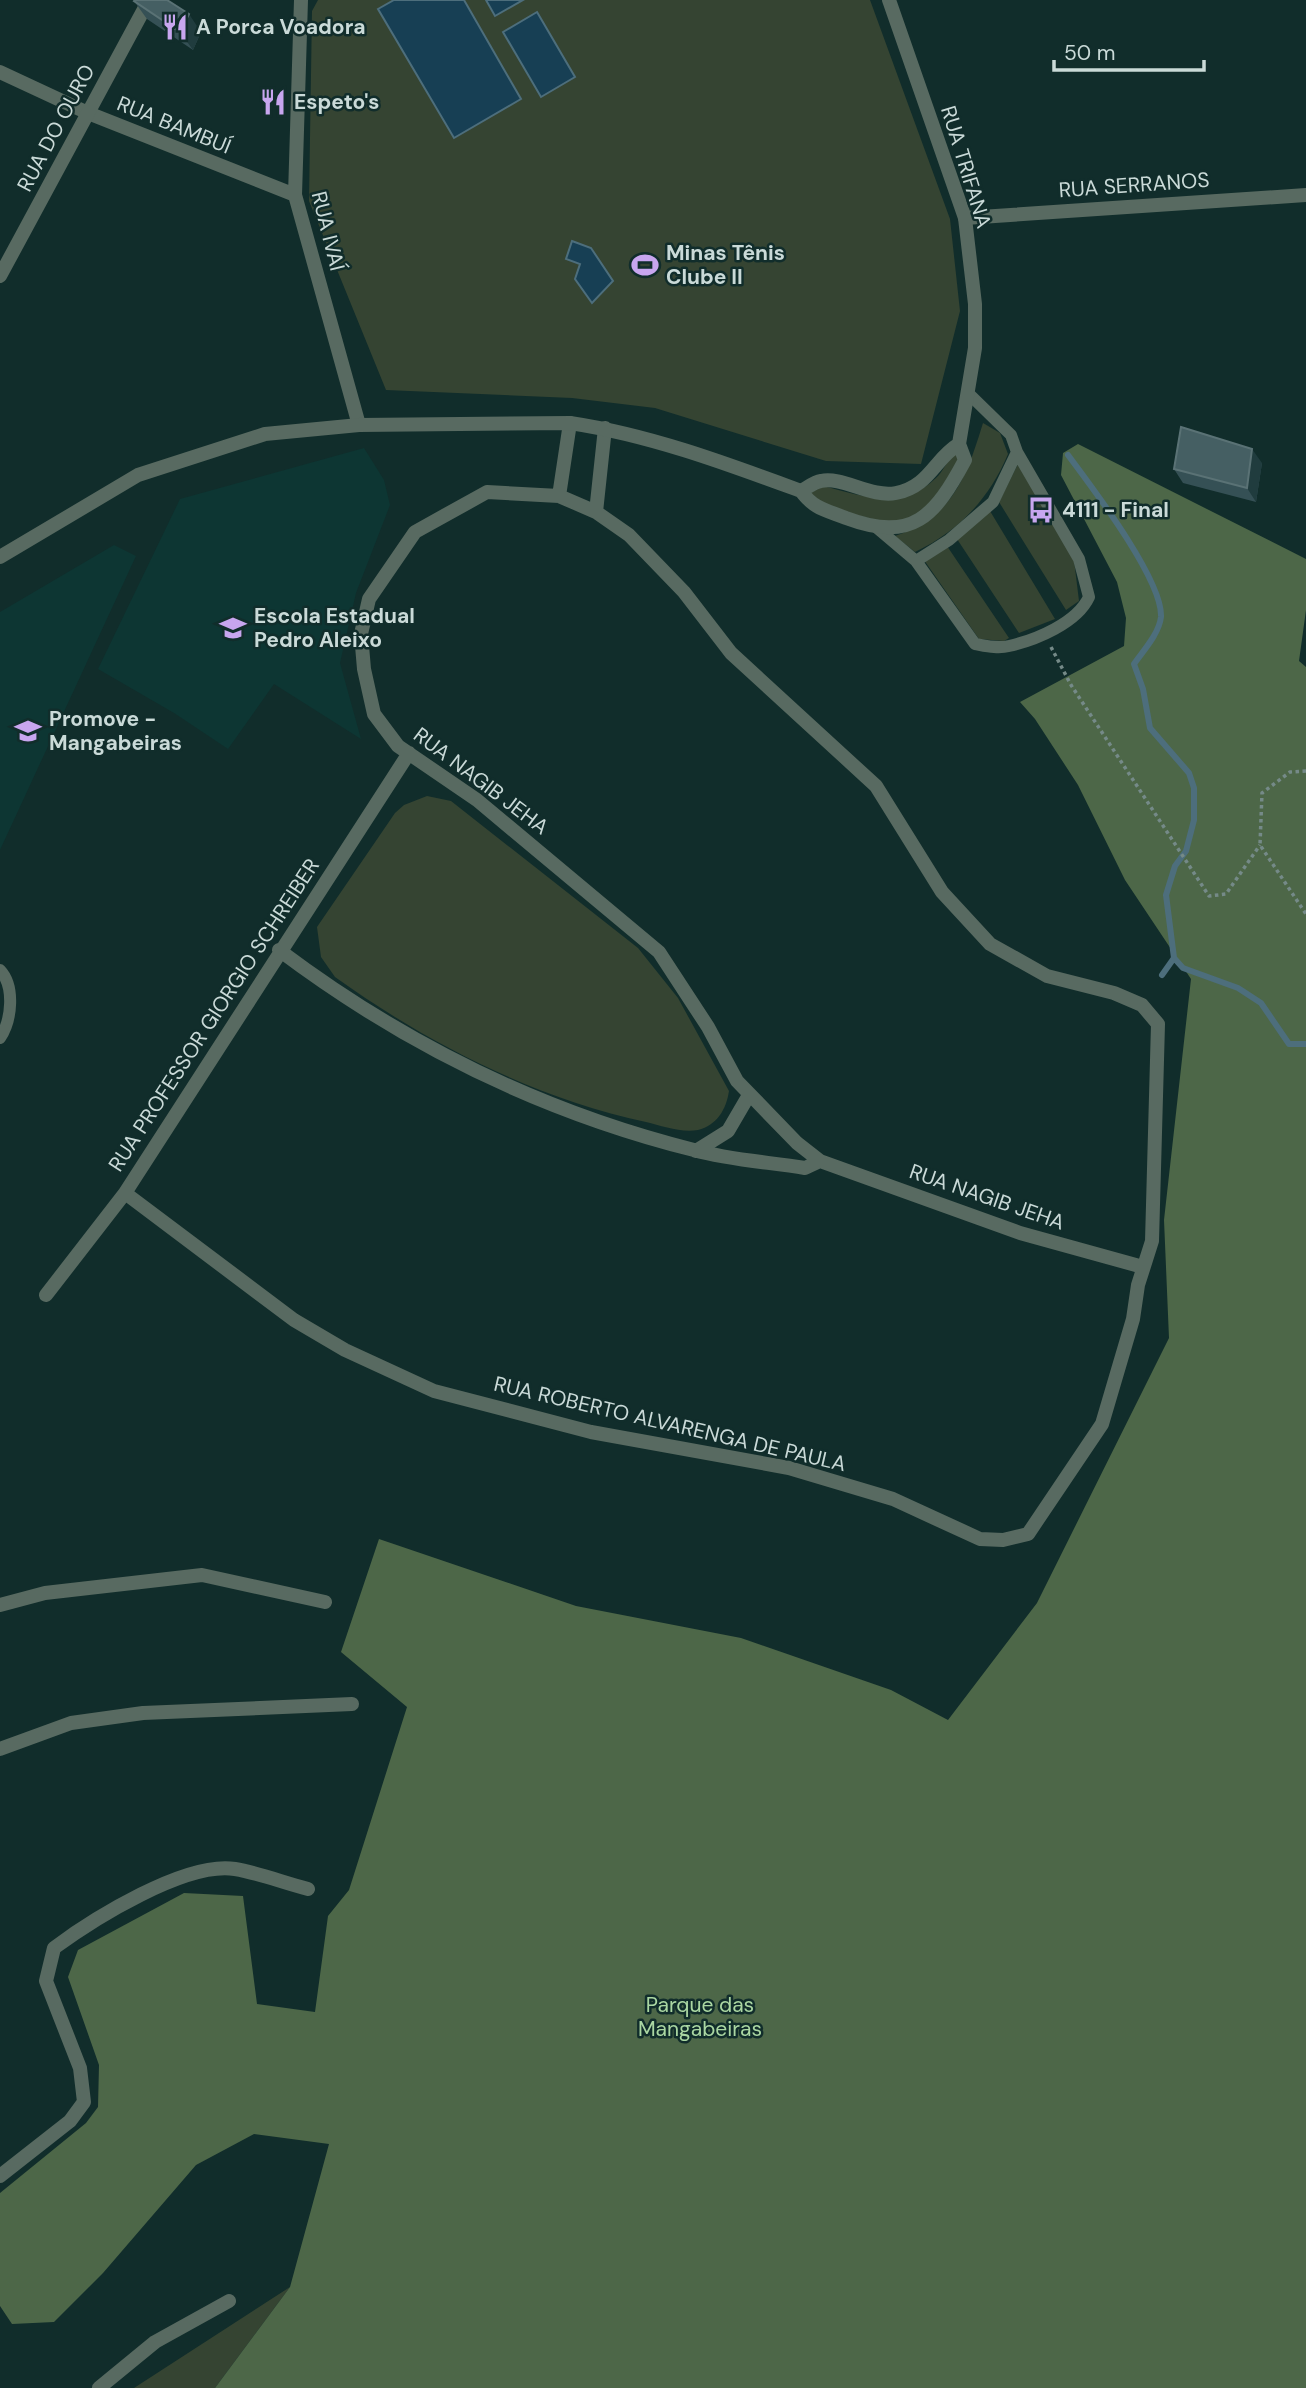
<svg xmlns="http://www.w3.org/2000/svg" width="1306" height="2388" font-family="'DM Sans',sans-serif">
<rect width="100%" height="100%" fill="#112d2b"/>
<path fill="#0d3633" d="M364 448 384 480 390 505 356 593 340 663 361 739 274 684 228 749 174 713 98 669 180 499Z
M114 545 136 556 0 850V612Z"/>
<path fill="#354432" d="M318 0H870L950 219 960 311 921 464 826 461 655 408 572 398 386 390 309 201 312 11Z
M983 423 1000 433 1008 454C989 499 959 531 915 552L895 536C953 516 966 478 983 423Z
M956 453 959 459C915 542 891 527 814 500L810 493 823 486C863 496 902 511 936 478 944 471 947 459 956 453Z
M1018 464 1074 560 1079 601 1066 610 999 502Z
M990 511 1055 619 1019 633 957 539Z
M947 546 1009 638 1004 641 979 639 924 560Z
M427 796 451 801 638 948 678 998 729 1091C726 1110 717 1125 698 1130 681 1133 662 1126 646 1122 534 1098 427 1043 335 977L321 957 317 927 395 813 404 805Z
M290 2287 215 2388H134Z"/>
<path fill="#4d6748" d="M1078 444 1306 559V610L1299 661 1306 667V2388H215L290 2287 329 2144 254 2134 196 2165 103 2273 54 2322 12 2324 0 2306V2193L86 2123 98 2107 99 2065 68 1977 78 1950 184 1893 243 1896 257 2004 315 2012 328 1916 349 1890 407 1707 341 1652 379 1539 576 1606 741 1638 891 1690 948 1720 1037 1603 1169 1338 1164 1220 1191 979 1125 880 1078 785 1035 719 1020 702 1124 646 1126 618 1117 582 1061 475 1063 453Z"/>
<path fill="#173f54" stroke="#4d6e7c" stroke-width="2" d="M394 0H464L521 99 454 138 378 9Z
M486 0H523L495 16Z
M537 12 575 77 541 97 503 32Z
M572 241 591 248 613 281 592 303 575 279 580 264 566 259Z"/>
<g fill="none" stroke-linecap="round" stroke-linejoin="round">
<path stroke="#4d6e7c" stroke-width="6" d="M1068 455C1091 486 1163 580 1161 617 1159 634 1143 651 1134 664L1143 689 1150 728 1189 773 1194 788V820L1186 851 1175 866 1166 895 1174 958 1183 968 1238 988 1261 1003 1289 1044H1306
M1162 975 1174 958"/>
<path stroke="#758a88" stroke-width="3.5" stroke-dasharray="3.5 3.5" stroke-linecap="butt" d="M1051 647 1071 685 1209 896 1226 894 1260 845
M1306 771 1290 772 1262 793 1260 845 1306 914"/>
<path stroke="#586a61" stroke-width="12" d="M877 528 916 561 975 644C986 646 998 649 1009 646 1036 640 1077 623 1089 597L1079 559 1017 452 1011 435 968 393
M916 561 949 540 993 502 1017 452
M0 970C15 986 12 1020 0 1038"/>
<path stroke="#586a61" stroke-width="14" d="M301 0 295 195 359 425
M0 72 88 113 295 195
M965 218 1306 195
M559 496 570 423
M596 512 605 428
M279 950C404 1044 542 1112 694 1150 730 1160 768 1162 805 1168L820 1161 1020 1233 1143 1267
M696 1151 728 1131 749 1095
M125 1193 294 1320 345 1350 434 1391 591 1432 789 1468 893 1499 980 1539 1003 1540 1028 1534 1102 1424 1133 1319 1138 1285 1152 1241 1158 1024 1142 1005 1114 993 1047 976 990 944 942 892 876 786 731 653 684 592 629 535 596 512 559 496 487 492 415 532 369 599 361 634 364 669 374 714 398 746 477 800 659 952 708 1027 737 1081 797 1143 820 1161
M46 1295 125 1193 409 753
M0 1605 45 1593 202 1575 325 1602
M0 1749 71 1723 143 1713 352 1704
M0 2176 70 2121 84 2102 80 2068 46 1981 54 1948C93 1919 186 1861 235 1869 259 1873 284 1883 308 1889
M99 2388 155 2342 229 2301"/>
<path stroke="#586a61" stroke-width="14" d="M0 276 149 0
M801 491C807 488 814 482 821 481 842 476 871 498 896 493 930 486 934 459 959 444
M0 557 138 475 265 434 359 425 570 423C650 435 725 463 801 491 814 509 826 510 846 518 913 543 935 516 965 460L959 444 975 348V304L965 218 889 0"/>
</g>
<path fill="#355055" d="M134 1 201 32 193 50 147 19Z
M1262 463 1256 502 1183 483 1174 469Z"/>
<path fill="#203c3e" d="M189 14 201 32 193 50 180 32Z
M1252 449 1262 463 1256 502 1247 488Z"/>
<path fill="#455f63" stroke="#5a7275" stroke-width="2" d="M135 0H167L189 14 180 32 134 1Z
M1181 427 1252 449 1247 488 1174 469Z"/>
<defs>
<g id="restaurant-bare" transform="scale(2.1)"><path d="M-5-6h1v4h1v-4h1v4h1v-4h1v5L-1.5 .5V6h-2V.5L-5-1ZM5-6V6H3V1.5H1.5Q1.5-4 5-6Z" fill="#c8a6ef" stroke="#112d2b" stroke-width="2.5" paint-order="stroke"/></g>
<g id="stadium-bare" transform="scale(2.1)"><path d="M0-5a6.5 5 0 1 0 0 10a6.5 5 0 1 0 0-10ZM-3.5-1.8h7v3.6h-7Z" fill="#c8a6ef" stroke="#112d2b" stroke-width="2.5" paint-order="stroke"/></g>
<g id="bus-bare" transform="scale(2.1)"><path d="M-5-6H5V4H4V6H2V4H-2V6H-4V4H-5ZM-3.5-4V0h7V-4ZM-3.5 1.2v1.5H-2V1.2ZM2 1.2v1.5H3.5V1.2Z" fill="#c8a6ef" stroke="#112d2b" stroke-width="2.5" paint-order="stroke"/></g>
<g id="school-bare" transform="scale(2.1)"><path d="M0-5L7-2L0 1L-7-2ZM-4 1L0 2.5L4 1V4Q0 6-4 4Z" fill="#c8a6ef" stroke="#112d2b" stroke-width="2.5" paint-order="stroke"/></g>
</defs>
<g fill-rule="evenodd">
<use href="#restaurant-bare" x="175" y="27"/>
<use href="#restaurant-bare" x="273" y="102"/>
<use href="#stadium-bare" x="645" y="265"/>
<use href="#bus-bare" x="1041" y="510"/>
<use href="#school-bare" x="233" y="628"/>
<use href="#school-bare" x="28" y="731"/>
</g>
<g text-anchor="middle" stroke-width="5" stroke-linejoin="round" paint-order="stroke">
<g font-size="21" font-weight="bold" fill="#cadad8" stroke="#112d2b" text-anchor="start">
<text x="196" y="34">A Porca Voadora</text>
<text x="294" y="109">Espeto's</text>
<text x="666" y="260">Minas Tênis<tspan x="666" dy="24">Clube II</tspan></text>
<text x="1062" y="517">4111 - Final</text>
<text x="254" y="623">Escola Estadual<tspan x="254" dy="24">Pedro Aleixo</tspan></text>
<text x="49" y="726">Promove -<tspan x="49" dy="24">Mangabeiras</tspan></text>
</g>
<g font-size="21" fill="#cadad8" stroke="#112d2b">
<text transform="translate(174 125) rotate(22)" y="7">RUA BAMBUÍ</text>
<text transform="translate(56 128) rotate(-62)" y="7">RUA DO OURO</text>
<text transform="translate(966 167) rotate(73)" y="7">RUA TRIFANA</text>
<text transform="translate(1134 185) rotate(-4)" y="7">RUA SERRANOS</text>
<text transform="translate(328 231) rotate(76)" y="7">RUA IVAÍ</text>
<text transform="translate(481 781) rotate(37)" y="7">RUA NAGIB JEHA</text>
<text transform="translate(214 1015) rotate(-57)" y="7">RUA PROFESSOR GIORGIO SCHREIBER</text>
<text transform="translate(987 1197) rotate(19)" y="7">RUA NAGIB JEHA</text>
<text transform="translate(670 1424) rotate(13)" y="7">RUA ROBERTO ALVARENGA DE PAULA</text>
</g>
<g font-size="21" fill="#aad7a2" stroke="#112d2b">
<text x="700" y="2012">Parque das<tspan x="700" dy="24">Mangabeiras</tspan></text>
</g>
</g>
<path d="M1054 60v10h150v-10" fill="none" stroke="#cadad8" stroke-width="3.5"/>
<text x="1064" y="60" font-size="21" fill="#cadad8" stroke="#112d2b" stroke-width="5" paint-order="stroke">50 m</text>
</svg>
